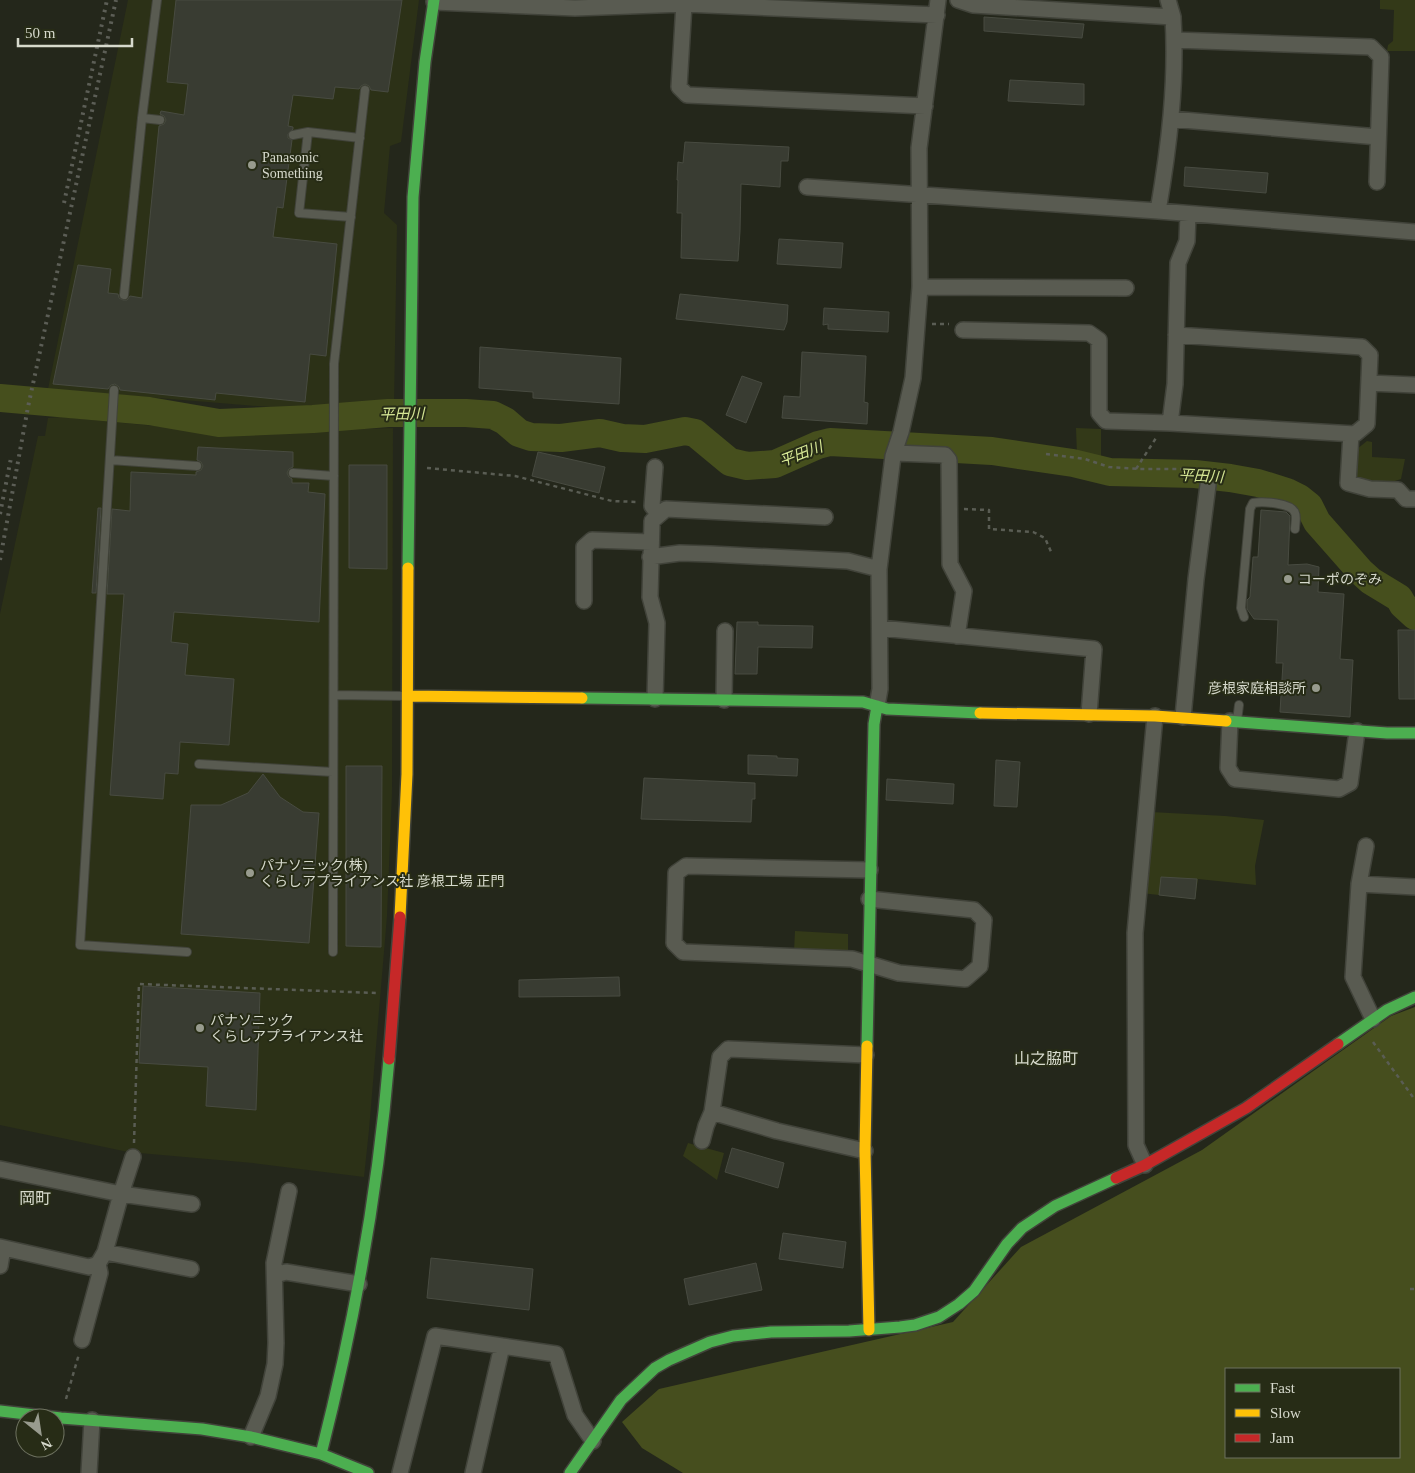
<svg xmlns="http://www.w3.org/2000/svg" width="1415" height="1473" font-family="'Times New Roman','Noto Sans JP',serif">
<rect width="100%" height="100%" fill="#24271b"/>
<path fill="#2c3117" d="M128 0H419L401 142 390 146 384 213 397 225 394 405 293 409 48 389Z
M61 417 228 433 393 428 392 792 387 916 369 1130 364 1177 253 1163 128 1152 0 1125V614L38 436H45L48 418Z"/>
<path fill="#333918" d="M1380 0H1415V51H1387L1388 45 1393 41 1394 10 1380 9Z
M1076 428 1101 429V461L1077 455Z
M1367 441 1372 442V457L1405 459 1401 479C1384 485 1372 483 1356 477L1357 449Z
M1151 812 1225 816 1264 820 1255 866 1256 885 1198 879 1195 899 1141 893Z
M795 931 848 934V953L794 951Z
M688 1143 724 1153 717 1180 683 1156Z"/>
<path fill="#464e1e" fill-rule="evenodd" d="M1415 1007V1473H683L642 1448 622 1422 659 1389 953 1322 1021 1247 1202 1150 1391 1016ZM1226 1369H1399V1457H1226Z"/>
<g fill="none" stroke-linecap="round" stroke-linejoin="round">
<path stroke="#464f1d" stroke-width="28" d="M0 398 149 411 219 423 313 419 388 413H466L493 415 505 421 519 433 531 437 561 438 600 433 622 438 645 439 685 431 695 433 730 462 747 466 775 464 818 445 830 442 992 451 1073 463 1110 472 1195 474 1230 478 1258 483 1287 492 1299 498 1309 506 1317 522 1361 572 1371 581 1399 598 1403 605 1415 616"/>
</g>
<path fill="#393c32" stroke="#484b41" d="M176 0H402L388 92 371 90 369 86 365 84 361 86 359 89 335 87 333 99 293 95 288 126 293 127V129L288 134V138L292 140 283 208 277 207 273 237 337 244 326 356 310 354 305 402 216 393 215 400 120 390 119 387 115 384 111 385 108 389 53 384 78 265 111 269 108 293 118 294 119 298 123 300H127L130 296 142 298 159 126 164 124 166 120 164 116 160 114 161 111 184 115 188 84 167 82Z
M984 17 1084 24 1082 38 984 31Z
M1010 80 1084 84V105L1008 101Z
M685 142 789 147 788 161H781L780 187 741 184 740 231 738 261 681 258 682 213H677L678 180H677L678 162 683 163Z
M1185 167 1268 173 1266 193 1184 186Z
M779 239 843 243 841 268 777 264Z
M680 294 788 305 787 322 784 330 676 319Z
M824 308 889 312 888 332 828 329V324L823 325Z
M480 347 621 358 619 404 533 398V392L479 388Z
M802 352 866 356 864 402 868 403 867 424 782 418 784 396 800 397Z
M742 376 762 383 746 423 726 415Z
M198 447 293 452V467L289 469 287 473 289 477 292 479V483H309L308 492 325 494 319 622 174 612 171 642 188 644 185 675 234 679 229 745 180 742 178 774 165 773 163 799 110 795 124 594H107L112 509 130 511 131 472 196 475V472L201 470 203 466 201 462 197 460Z
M538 452 605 467 599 493 532 476Z
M349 465H387V569L349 568Z
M98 508H101L96 593H92Z
M1261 510 1286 512 1290 516 1288 565 1307 564 1319 567 1318 592 1344 594 1340 659 1353 660 1350 717 1280 712 1283 663H1276L1278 620 1254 619 1247 609V600L1250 597 1253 557H1258Z
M737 622H758V625L813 626 812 648 758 647 757 674H735Z
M1398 630H1415V699H1399Z
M748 755 777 756V758L798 759 797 776 748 774Z
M996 760 1020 762 1017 807 994 806Z
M346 766H382L381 947 346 946Z
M263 774 280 797 303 812 319 813 309 943 181 934 191 805H221L248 793Z
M644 778 755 783V799H752L751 822 641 819Z
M887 779 954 784 953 804 886 800Z
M1161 877 1197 879 1195 899 1159 895Z
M619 977 620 996 519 997V980Z
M143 986 260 993 256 1110 206 1106 208 1067 139 1063Z
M732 1148 784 1163 778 1188 725 1172Z
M783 1233 846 1242 843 1268 779 1259Z
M431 1258 533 1269 529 1310 427 1298Z
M756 1263 762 1290 689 1305 684 1279Z"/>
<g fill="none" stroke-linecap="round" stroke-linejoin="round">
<g stroke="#41433a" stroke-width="10">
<path id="lane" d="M142 118 157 0
M293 135 308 132
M351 217 299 213 308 132 360 138
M124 295 142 118 160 120
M114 390 80 945 187 952
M110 460 197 466
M293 473 334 476
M1244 617 1241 608 1250 509 1253 503C1262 501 1292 503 1295 513 1297 517 1295 524 1295 529
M334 695 406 696
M1237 721 1239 705
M199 764 333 772
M333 952 334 364 365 90"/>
</g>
<g stroke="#41433a" stroke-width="18">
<path id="street" d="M958 0 973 5 1173 17C1177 82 1169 147 1158 211
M1168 0 1173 17
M434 2 575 8 684 4 937 15
M684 4 679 87 687 95 925 106
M1174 40 1371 47 1381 57 1377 182
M1171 119 1378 137
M807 187 1158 211 1415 232
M920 287 1126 288
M963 330 1089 333 1099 340V413L1106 421 1170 423 1355 434 1367 424 1370 355 1362 347 1176 335
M1369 383 1415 385
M1170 423 1175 384 1178 263 1187 241 1188 214
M1351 434 1348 483 1370 489 1398 490 1406 499H1415
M895 453 945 455 949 460 950 564 964 591 957 636
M655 467 652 506 659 515
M650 557 680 553 711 554 848 561 879 569
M584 601V547L592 540 651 542
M880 628 1094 649 1089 714
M655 699 657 623 650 597 652 521 666 509 825 517
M724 700 725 631
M877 706 880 689 879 569 893 456 901 432 913 378 920 287 919 148 938 0
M1183 717 1196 579 1208 485
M1230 721 1228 768 1235 779 1339 789 1350 783 1357 731
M1366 846 1359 884 1353 977 1373 1019
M1359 884 1415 887
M869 899 974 910 984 920 980 966 965 979 899 973 852 959 683 952 674 943 676 873 686 866 870 870
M712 1112 777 1131 865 1151
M702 1141 706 1126 712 1112 720 1057 728 1049 866 1055
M133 1157 121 1194 192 1204
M1145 1165 1136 1145 1135 933 1155 716
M0 1169 121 1194 105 1252 98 1264 89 1267 0 1247
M105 1252 191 1269
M0 1266 3 1248
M275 1275 286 1272 359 1284
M82 1340 100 1273 98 1264
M251 1437 268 1396 275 1364 276 1343 274 1263 289 1191
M89 1473 92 1420
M400 1473 435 1336 502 1346
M473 1473 502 1346 556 1354 575 1415 593 1441"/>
</g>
<g stroke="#41433a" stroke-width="14">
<path id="fast" d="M408 568 413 197 425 62 434 0
M582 698 863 702 887 709 980 713
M1226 721 1387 733H1415
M1338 1044 1387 1010 1415 997
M867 1046 874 724 877 706
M0 1411 61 1418 202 1429 251 1437 321 1454 368 1473
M321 1454C354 1324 378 1193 389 1059
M570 1473 621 1400 655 1368 669 1360 710 1342 733 1336 771 1332 849 1331 900 1327 915 1325 939 1317 959 1304 974 1291 1007 1244 1022 1228 1055 1206 1116 1178"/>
</g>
<g stroke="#41433a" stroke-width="14">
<path id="slow" d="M408 696 582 698
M980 713 1155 716 1226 721
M400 917 407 774 408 568
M867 1046 865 1151 869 1330"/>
</g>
<g stroke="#41433a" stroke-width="14">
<path id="jam" d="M389 1059 400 917
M1116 1178 1145 1165 1246 1108 1338 1044"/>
</g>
<path stroke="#5a5d54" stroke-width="2.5" stroke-dasharray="4 4" stroke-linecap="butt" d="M932 324H949
M1046 454 1085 459 1109 467 1140 469H1206
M427 468 515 476 612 501 638 502
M1136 469 1156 438
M964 509 989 510V529L1033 532 1045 538 1052 554
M1373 1042 1415 1100
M134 1143 139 984 376 993
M1410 1289H1415
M66 1399 79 1354"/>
<use href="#lane" stroke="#595b51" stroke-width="8"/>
<use href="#street" stroke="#595b51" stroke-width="15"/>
<use href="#fast" stroke="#4caf50" stroke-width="11"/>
<use href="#slow" stroke="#ffc107" stroke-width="11"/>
<use href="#jam" stroke="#c62828" stroke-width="11"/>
<path stroke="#5c5e56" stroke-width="4" stroke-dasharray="2.5 5" stroke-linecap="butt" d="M64 203 107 0
M0 514 11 458
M0 560 28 407 116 0"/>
</g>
<g fill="#989b8e" stroke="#272c16" stroke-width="2">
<circle cx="252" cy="165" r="5"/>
<circle cx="1288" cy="579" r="5"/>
<circle cx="1316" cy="688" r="5"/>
<circle cx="250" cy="873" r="5"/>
<circle cx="200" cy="1028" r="5"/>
</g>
<g text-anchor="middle" stroke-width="4" stroke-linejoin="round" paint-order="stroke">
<g font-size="14" fill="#d6d9cc" stroke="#272c16" text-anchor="start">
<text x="262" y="162">Panasonic<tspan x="262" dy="16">Something</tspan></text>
<text x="1298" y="584">コーポのぞみ</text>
<text x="1306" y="693" text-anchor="end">彦根家庭相談所</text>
<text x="260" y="870">パナソニック(株)<tspan x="260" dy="16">くらしアプライアンス社 彦根工場 正門</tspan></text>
<text x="210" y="1025">パナソニック<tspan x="210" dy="16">くらしアプライアンス社</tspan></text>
</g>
<g font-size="15" font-style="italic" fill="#d5e694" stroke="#272c16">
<text transform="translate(402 414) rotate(-1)" y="5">平田川</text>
<text transform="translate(801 454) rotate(-21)" y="5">平田川</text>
<text transform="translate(1201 476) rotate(3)" y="5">平田川</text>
</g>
<g font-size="16" fill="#d6d9cc" stroke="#272c16">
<text x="1046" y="1064">山之脇町</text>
<text x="35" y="1204">岡町</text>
</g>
</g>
<rect x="1225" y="1368" width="175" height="90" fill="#272c16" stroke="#6d715f"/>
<rect x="1235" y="1384" width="25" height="8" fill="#4caf50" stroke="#6d715f"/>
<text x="1270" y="1393" font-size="15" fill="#d6d9cc">Fast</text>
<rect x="1235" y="1409" width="25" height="8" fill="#ffc107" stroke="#6d715f"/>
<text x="1270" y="1418" font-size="15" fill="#d6d9cc">Slow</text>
<rect x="1235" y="1434" width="25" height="8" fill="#c62828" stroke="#6d715f"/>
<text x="1270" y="1443" font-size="15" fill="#d6d9cc">Jam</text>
<g transform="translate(40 1433) rotate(150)"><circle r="24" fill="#272c16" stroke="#6d715f"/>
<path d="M0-4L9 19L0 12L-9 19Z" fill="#989b8e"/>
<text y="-8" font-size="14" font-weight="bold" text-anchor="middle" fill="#d6d9cc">N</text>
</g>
<path d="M18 38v8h114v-8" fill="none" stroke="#d6d9cc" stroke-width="2.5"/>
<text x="25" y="38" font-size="15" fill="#d6d9cc" stroke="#272c16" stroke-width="4" paint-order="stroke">50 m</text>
</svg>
